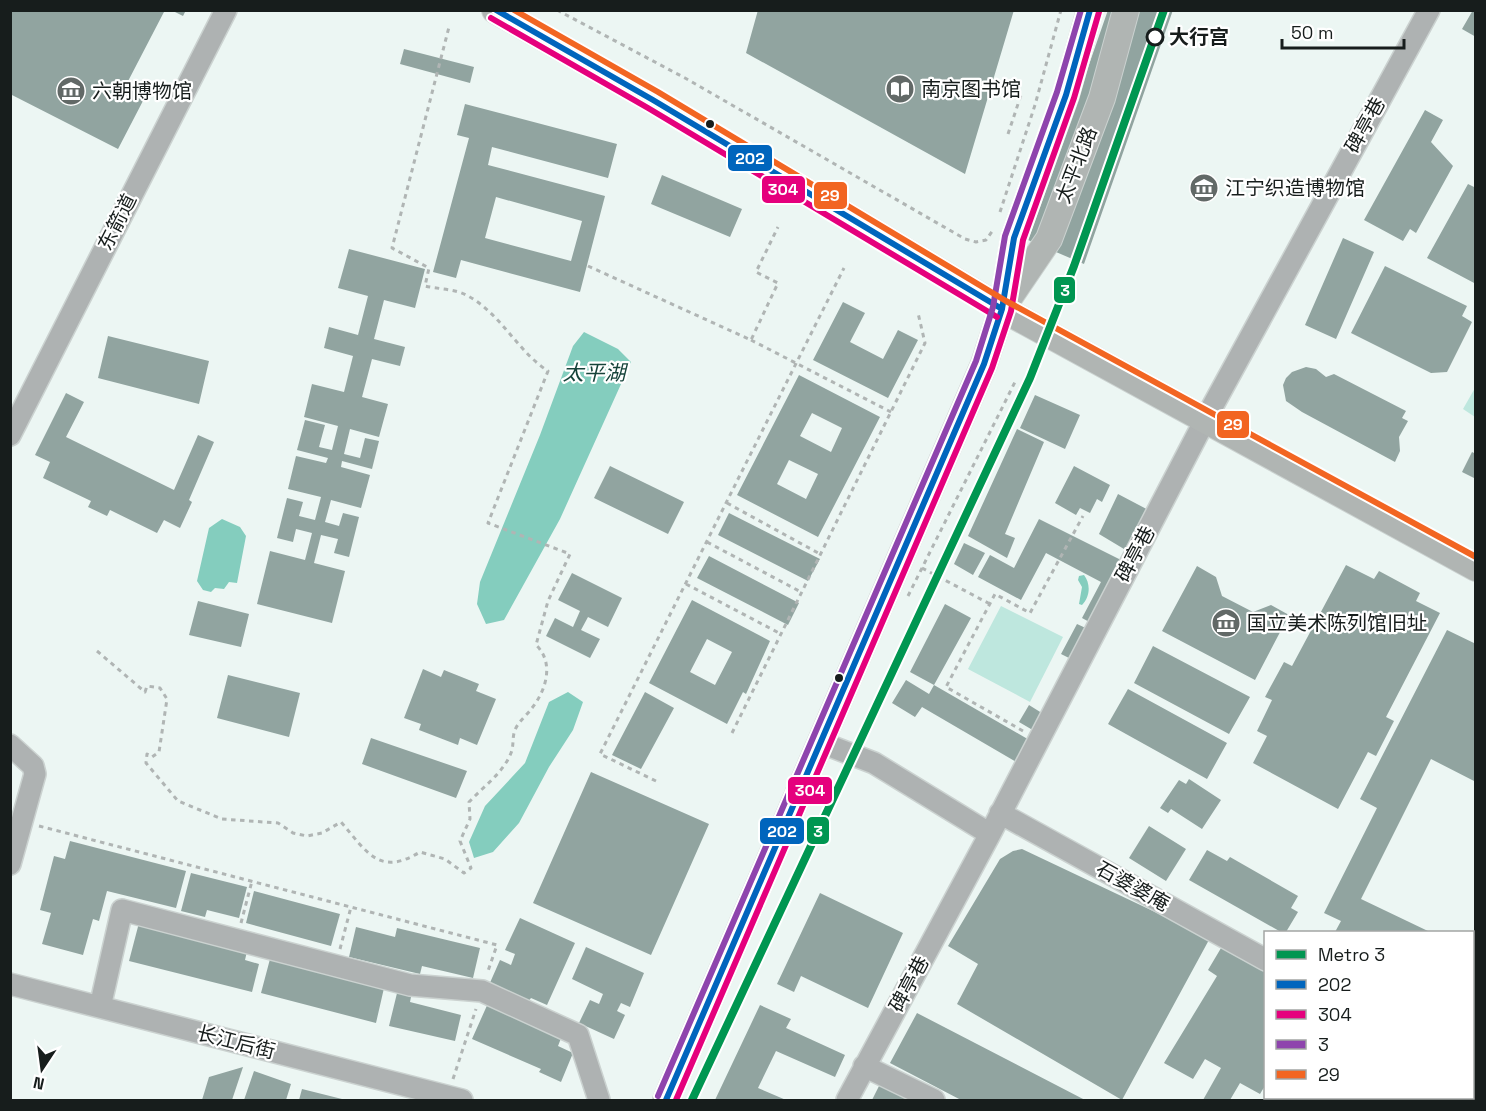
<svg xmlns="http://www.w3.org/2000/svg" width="1486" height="1111" font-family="'Space Grotesk','Noto Sans SC',sans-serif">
<rect width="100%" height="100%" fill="#ecf6f3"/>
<path fill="#bee7de" d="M1475 388V417L1463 409Z
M1001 606 1063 637 1030 702 968 669Z"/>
<path fill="#84cdbe" d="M584 332 618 349 631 362 560 519 504 620 486 624 477 604 480 582 540 435 573 346Z
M222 519 240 527 246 536 237 583 229 582 224 589 215 588 211 592 203 590 197 581 209 528Z
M1084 575C1091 584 1090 597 1082 605L1079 604 1082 587 1078 580 1079 576Z
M568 692 583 702 573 730 549 767 519 823 493 852 474 858 469 842 485 806 525 763 549 702Z"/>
<path fill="#91a4a0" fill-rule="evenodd" d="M10 10H165L125 87 145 97 118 149 10 94Z
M171 10H186L183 16Z
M758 10H1014L965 174 746 53Z
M1108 10H1173L1084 264 1028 240Z
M1473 10H1476V37L1462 29Z
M404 49 474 67 470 83 400 64Z
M465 104 617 144 608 178 492 147 488 165 605 196 580 292 461 260 456 278 433 272 469 138 457 135ZM496 197 582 221 571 261 485 238Z
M1425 110 1443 120 1431 142 1453 166 1416 233 1410 229 1403 241 1364 220Z
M662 175 742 209 730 237 651 204Z
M1468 184 1476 188V284L1427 258Z
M1343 238 1374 252 1336 339 1305 325Z
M349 249 425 269 415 308 384 300 374 339 405 347 400 366 372 359 362 397 388 404 379 437 350 429 344 454 360 458 365 438 379 441 372 469 342 461 341 467 370 475 361 508 331 500 325 522 339 526 343 513 359 517 349 557 334 553 338 539 321 535 314 563 345 571 332 623 257 604 270 551 305 560 312 533 296 529 293 542 277 538 287 498 303 502 299 516 315 520 321 497 288 489 296 456 326 463 328 458 297 450 305 420 325 425 319 447 332 450 338 426 304 417 312 384 344 392 353 356 324 348 329 327 358 335 368 296 338 288Z
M1385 266 1467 306 1462 316 1472 322 1447 372 1431 373 1351 333Z
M843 302 865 313 850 342 883 359 898 330 918 340 888 398 813 360Z
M108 336 209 361 199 404 98 378Z
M1306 367 1316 369 1326 377 1334 374 1406 411 1402 418 1408 421 1399 437 1400 451 1395 462 1302 412 1286 401 1283 385 1286 378 1292 372Z
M799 375 880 417 818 537 737 495ZM812 413 842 428 831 452 800 436ZM789 460 818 474 806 499 777 484Z
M66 393 84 402 66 437 174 490 198 435 214 442 189 500 192 502 180 528 164 520 157 533 110 510 107 516 88 507 91 501 43 478 50 462 35 455Z
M1035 395 1080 415 1065 449 1020 428Z
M1017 429 1044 442 1005 534 1015 538 1007 558 968 536Z
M1472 452 1476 454V479L1462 472Z
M610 466 684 502 668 534 594 498Z
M1074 466 1110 485 1102 502 1097 499 1090 513 1080 508 1076 515 1055 503Z
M1118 494 1156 514 1134 555 1099 534Z
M729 513 820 559 808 581 718 535Z
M1039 519 1125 562 1093 624 1082 618 1101 582 1046 553 1021 600 978 577 990 555 1014 568Z
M964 543 985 553 973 575 954 564Z
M709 556 799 603 788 625 697 578Z
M1346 565 1374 579 1379 571 1420 593 1416 601 1440 613 1386 717 1394 721 1376 756 1368 752 1338 809 1253 763 1267 736 1257 731 1272 700 1265 697 1284 662 1292 666Z
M1197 566 1216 577 1222 596 1253 612 1271 605 1289 615 1255 680 1162 631Z
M572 573 622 598 608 627 588 617 581 630 600 639 590 658 546 636 555 618 573 627 580 611 558 600Z
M692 600 770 641 746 694 743 692 727 724 649 683ZM707 639 732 652 715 685 690 672Z
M198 601 249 614 241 647 189 635Z
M945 604 971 618 934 685 910 672Z
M1077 624 1090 630 1075 661 1061 654Z
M1447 630 1476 644V782L1431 759 1361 899 1430 932H1335L1341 921 1324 913 1377 808 1360 799Z
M1153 646 1250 697 1229 734 1134 683Z
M423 669 441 677 444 670 479 684 476 691 496 699 477 745 460 738 458 745 419 730 421 724 404 718Z
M228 675 300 693 289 737 217 718Z
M906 680 929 694 934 685 1031 741 1018 763 922 707 915 717 892 703Z
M1128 689 1227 743 1207 779 1108 724Z
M645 692 674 708 641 769 612 755Z
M1029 705 1045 715 1036 732 1019 722Z
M371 738 467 771 456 798 362 764Z
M591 772 709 824 651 955 533 903Z
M1189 779 1221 800 1202 829 1171 809 1168 813 1160 808 1179 780 1186 784Z
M1149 826 1186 849 1166 881 1129 858Z
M70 841 186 871 176 908 107 891 99 921 93 919 83 955 42 944 51 913 40 910 54 856 65 859Z
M1022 849 1210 938 1122 1100 957 1004 978 964 948 946 1000 859 1013 851Z
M1207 850 1227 861 1230 857 1298 896 1291 908 1298 912 1286 932H1281L1189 880Z
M191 873 247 887 239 918 207 910 205 917 181 911Z
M254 891 340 914 331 946 246 923Z
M820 893 903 933 868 1008 801 976 794 992 777 984Z
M520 918 575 943 547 1005 531 998 528 1002 489 985 500 960 511 965 515 954 505 950Z
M140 919 248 947 245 960 259 964 252 992 129 961Z
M356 927 395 937 397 928 480 948 473 978 422 966 420 974 349 957Z
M1224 943 1266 968V1084L1260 1094 1240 1083 1230 1100H1203L1221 1068 1205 1059 1193 1079 1164 1063 1217 976 1208 970Z
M586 947 644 973 630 1007 621 1003 617 1011 625 1015 614 1039 579 1023 590 1000 599 1004 603 994 572 979Z
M270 959 384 988 376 1023 261 993Z
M398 989 412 992 410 1002 461 1015 455 1041 389 1026Z
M489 1001 563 1033 558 1046 573 1053 561 1082 539 1072 541 1069 472 1039Z
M760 1005 791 1019 786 1028 845 1055 835 1077 776 1051 758 1088 786 1100H715Z
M917 1013 946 1028 1085 1100H961L890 1063Z
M243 1067 232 1100H202L209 1077Z
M254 1071 291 1084 286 1100H244Z
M1472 1076 1476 1078V1100H1448L1442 1098H1472Z
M882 1080 923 1100H872Z
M302 1089 346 1100H299Z
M1280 1098H1301L1307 1100H1279Z"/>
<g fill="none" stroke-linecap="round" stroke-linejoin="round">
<g stroke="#cbd2d0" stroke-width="24">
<path id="minor" d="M10 435 226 10
M822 743 874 763 990 834
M10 745 33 766 35 774 10 864
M1000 813 1266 960
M10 984 462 1100
M100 1007 122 910 410 985 482 991 578 1035 599 1100
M1472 1057 1476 1058
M864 1066 934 1100
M847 1100 990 834 1205 420 1429 10"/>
</g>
<g stroke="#cbd2d0" stroke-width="28">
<path id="major" d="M495 10 653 100 1002 309 1476 568
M1007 301 1049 239 1102 98 1126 10
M666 1100 984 364 1002 309 1014 238 1066 95 1090 10"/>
</g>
<path stroke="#b0b5b4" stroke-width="3" stroke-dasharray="4.5 4.5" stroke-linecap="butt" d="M557 10 685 78 965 239 976 242 986 240 993 230
M1008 134 1022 92
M1000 212 1035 105 1061 10
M588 266 751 340 778 283 756 272 778 227
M751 340 891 412
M727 503 820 554
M707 542 801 592
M922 568 990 604
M686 584 781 634
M908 596 1016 380
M97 651 145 692 147 686 160 688 167 699 159 752 152 757 147 754 146 763 178 801 222 819 278 823 293 833 307 836 322 833 341 822C367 852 379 877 420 852L445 859 464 873 471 868 460 841 470 819 469 802C484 786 503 773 511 753 514 746 512 737 515 730 518 722 527 715 532 708 547 689 554 662 536 645L548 601 570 554 488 523 548 371C517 351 500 312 466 295 455 289 438 289 425 286L429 268 392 248 449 27
M1023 731 946 687 995 594 1030 613 1083 516
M732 733 925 343 918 313
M656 781 600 754 844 268
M39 826 497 945 487 974
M241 923 252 881
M340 949 351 907
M453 1079 476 1009"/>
<use href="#minor" stroke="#aeb2b2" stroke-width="21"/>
<use href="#major" stroke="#b0b5b3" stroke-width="26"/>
<g stroke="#fff" stroke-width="10">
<path id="bus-1" d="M496 10 653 100 1002 309
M666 1100 984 364 1002 309 1014 238 1066 95 1090 10"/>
</g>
<g stroke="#fff" stroke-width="10">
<path id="bus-2" d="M491 18 648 108 997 317
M676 1100 992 368 1011 311 1023 240 1074 98 1099 12"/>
</g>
<g stroke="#fff" stroke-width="10">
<path id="bus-3" d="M658 1096 976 361 993 307 1005 236 1057 92 1081 10"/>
</g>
<g stroke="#fff" stroke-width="10">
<path id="bus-4" d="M514 10 658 92 1006 301 1476 557"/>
</g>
<use href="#bus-1" stroke="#0065bd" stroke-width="6"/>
<use href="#bus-2" stroke="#e5007d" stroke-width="6"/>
<use href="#bus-3" stroke="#8e44ad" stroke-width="6"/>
<use href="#bus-4" stroke="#f26522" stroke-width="6"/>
<g stroke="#fff" stroke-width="12">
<path id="metro-1" d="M692 1100 1030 378 1074 266 1164 10"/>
</g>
<use href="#metro-1" stroke="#009651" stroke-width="8"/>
</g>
<defs>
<g id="library-disc" transform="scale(1.5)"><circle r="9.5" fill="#626967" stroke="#fff"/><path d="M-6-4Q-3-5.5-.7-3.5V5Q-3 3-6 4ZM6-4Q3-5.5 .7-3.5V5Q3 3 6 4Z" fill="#fff"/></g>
<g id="museum-disc" transform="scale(1.5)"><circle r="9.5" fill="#626967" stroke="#fff"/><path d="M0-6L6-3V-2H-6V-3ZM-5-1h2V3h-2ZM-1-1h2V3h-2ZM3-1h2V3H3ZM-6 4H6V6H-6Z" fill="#fff"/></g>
</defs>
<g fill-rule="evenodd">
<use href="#library-disc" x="900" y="89"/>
<use href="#museum-disc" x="71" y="91"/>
<use href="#museum-disc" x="1204" y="188"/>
<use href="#museum-disc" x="1226" y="623"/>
</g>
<circle fill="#fff" stroke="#171d1c" stroke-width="3" cx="1155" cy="37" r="8"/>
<g fill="#171d1c" stroke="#fff" stroke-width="2">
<circle cx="710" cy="124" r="5"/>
<circle cx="839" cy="678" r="5"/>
</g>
<g text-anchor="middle" stroke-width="4.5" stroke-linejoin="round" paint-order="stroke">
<g font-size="20" font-weight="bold" fill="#171d1c" stroke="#fff" text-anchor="start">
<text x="1169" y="44">大行宫</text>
</g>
<g font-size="20" fill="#171d1c" stroke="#fff" text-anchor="start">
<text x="921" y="96">南京图书馆</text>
<text x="92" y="98">六朝博物馆</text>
<text x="1225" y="195">江宁织造博物馆</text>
<text x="1247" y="630">国立美术陈列馆旧址</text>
</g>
<g font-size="20" fill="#171d1c" stroke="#fff">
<text transform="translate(1365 125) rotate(-61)" y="7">碑亭巷</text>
<text transform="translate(1076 165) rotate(-69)" y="7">太平北路</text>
<text transform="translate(117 222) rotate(-63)" y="7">东箭道</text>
<text transform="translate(1135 554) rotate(-62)" y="7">碑亭巷</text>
<text transform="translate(1133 886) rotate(29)" y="7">石婆婆庵</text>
<text transform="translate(909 984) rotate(-62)" y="7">碑亭巷</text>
<text transform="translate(236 1042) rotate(14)" y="7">长江后街</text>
</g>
<g font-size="21" font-style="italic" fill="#16433a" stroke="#fff">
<text x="594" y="380">太平湖</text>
</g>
</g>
<g stroke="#fff" stroke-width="2">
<rect x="727" y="144" width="46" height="28" rx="6" fill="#0065bd"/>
<rect x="761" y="175" width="45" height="29" rx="6" fill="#e5007d"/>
<rect x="813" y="181" width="35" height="29" rx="6" fill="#f26522"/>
<rect x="1053" y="276" width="23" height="28" rx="6" fill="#009651"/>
<rect x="1216" y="410" width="34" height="29" rx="6" fill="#f26522"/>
<rect x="787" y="776" width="46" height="29" rx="6" fill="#e5007d"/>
<rect x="806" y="816" width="24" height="29" rx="6" fill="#009651"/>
<rect x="759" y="817" width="46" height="28" rx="6" fill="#0065bd"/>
</g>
<g font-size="16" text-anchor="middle" font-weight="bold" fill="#fff">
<text x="750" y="164">202</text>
<text x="783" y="195">304</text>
<text x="830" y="201">29</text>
<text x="1065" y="296">3</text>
<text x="1233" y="430">29</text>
<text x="810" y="796">304</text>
<text x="818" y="837">3</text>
<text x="782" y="837">202</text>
</g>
<rect width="1486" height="1111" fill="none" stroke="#171d1c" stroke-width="24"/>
<rect x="1264" y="931" width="210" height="168" fill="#ffffff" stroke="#a2a5a4" stroke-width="1.5"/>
<rect x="1276" y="950" width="30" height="9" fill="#009651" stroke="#a2a5a4" stroke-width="1.5"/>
<text x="1318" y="961" font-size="18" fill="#171d1c">Metro 3</text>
<rect x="1276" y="980" width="30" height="9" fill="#0065bd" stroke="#a2a5a4" stroke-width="1.5"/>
<text x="1318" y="991" font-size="18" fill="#171d1c">202</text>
<rect x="1276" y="1010" width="30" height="9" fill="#e5007d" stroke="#a2a5a4" stroke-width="1.5"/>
<text x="1318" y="1021" font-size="18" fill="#171d1c">304</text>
<rect x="1276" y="1040" width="30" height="9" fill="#8e44ad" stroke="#a2a5a4" stroke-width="1.5"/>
<text x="1318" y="1051" font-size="18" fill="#171d1c">3</text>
<rect x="1276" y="1070" width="30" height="9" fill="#f26522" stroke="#a2a5a4" stroke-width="1.5"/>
<text x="1318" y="1081" font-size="18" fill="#171d1c">29</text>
<g transform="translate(42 1069) rotate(193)" stroke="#ffffff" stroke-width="4.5" paint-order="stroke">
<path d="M0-4.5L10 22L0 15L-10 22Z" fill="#171d1c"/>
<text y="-9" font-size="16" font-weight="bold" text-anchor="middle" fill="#171d1c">N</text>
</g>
<path d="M1282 39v9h122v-9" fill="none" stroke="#171d1c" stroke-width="3"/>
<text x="1291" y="39" font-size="18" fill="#171d1c" stroke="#ffffff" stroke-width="4.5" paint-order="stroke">50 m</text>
</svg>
